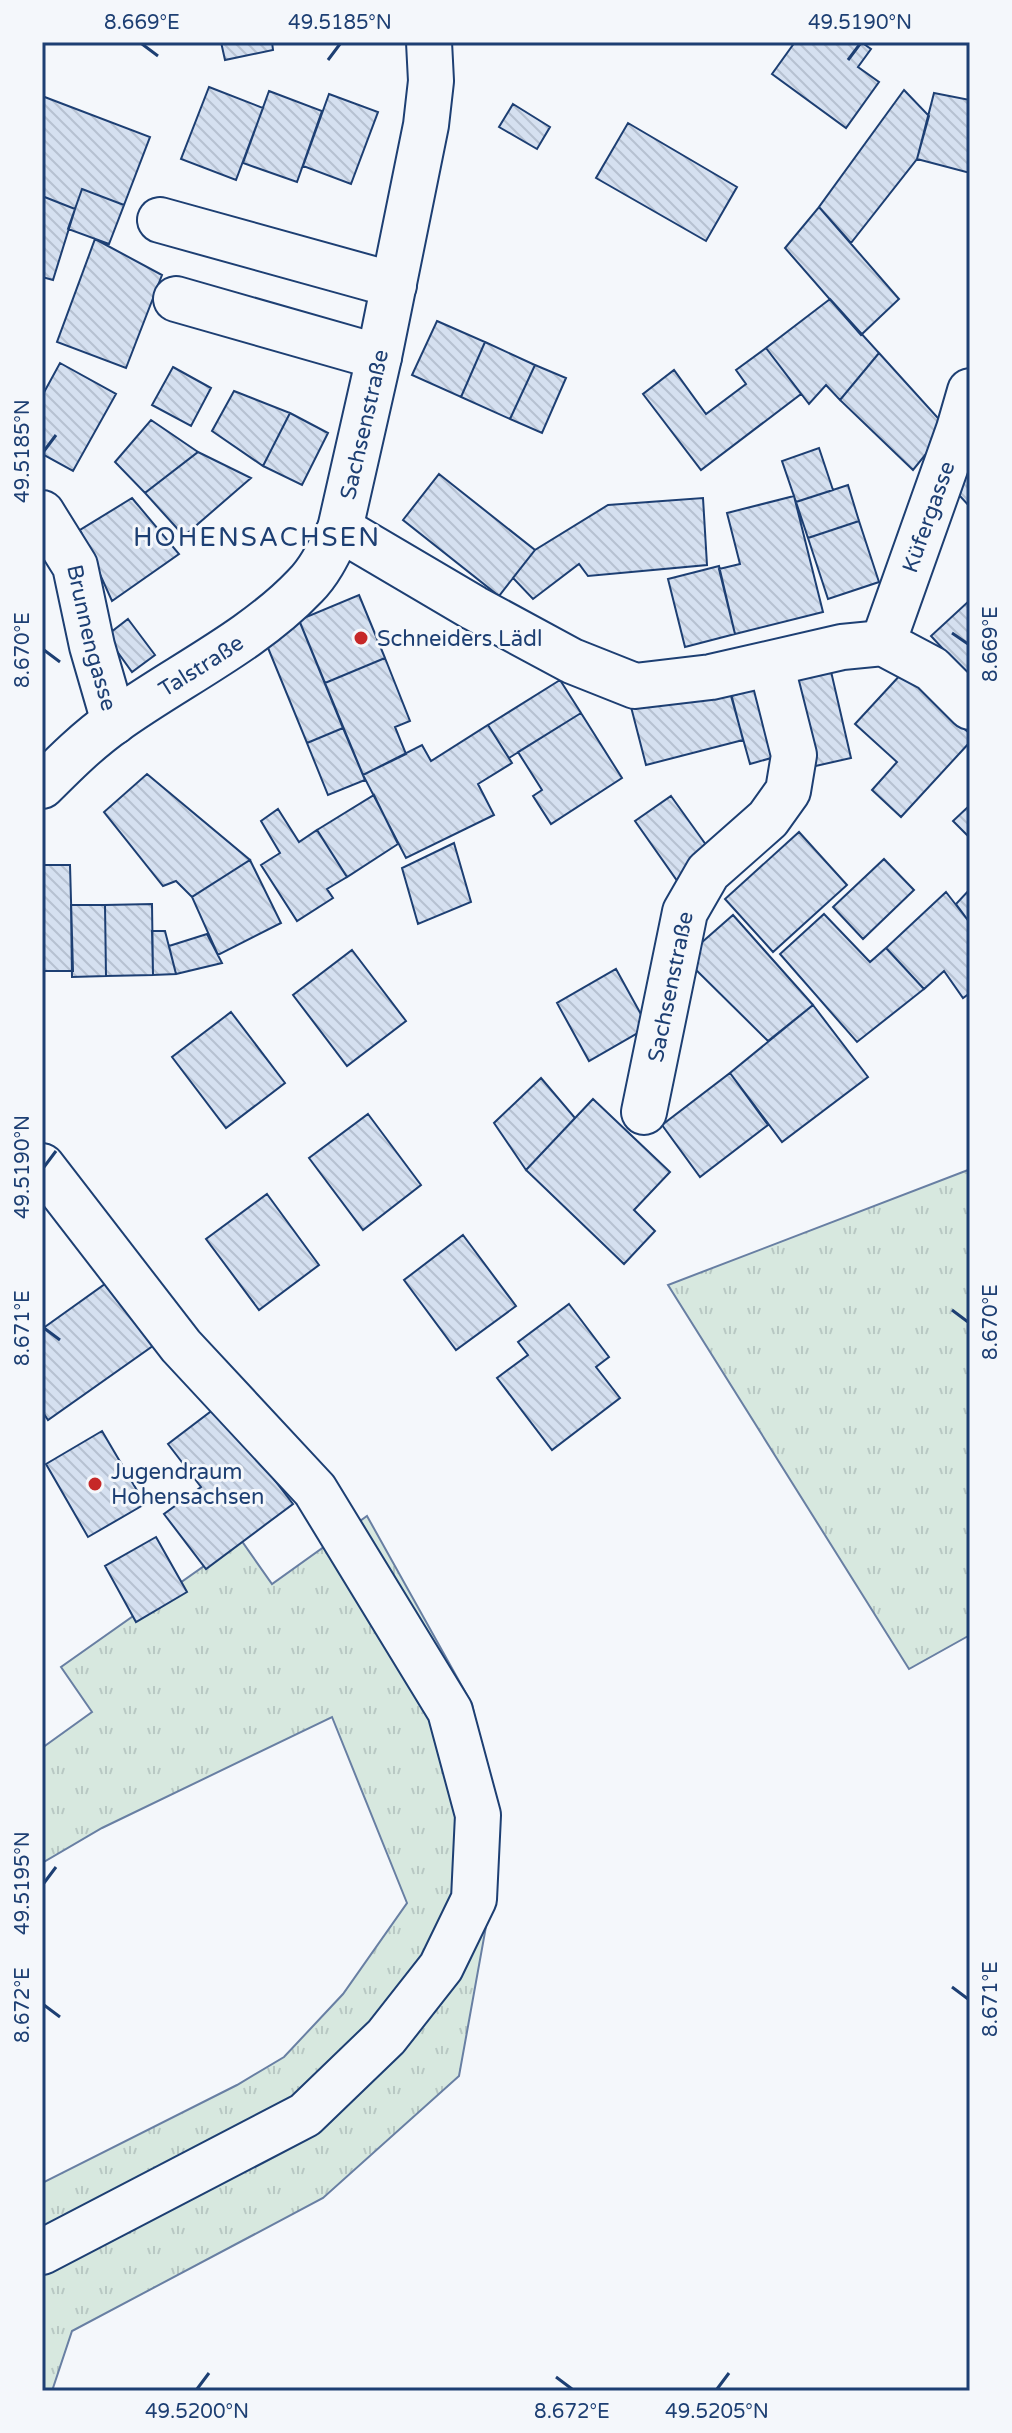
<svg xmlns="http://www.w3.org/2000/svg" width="1012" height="2433" font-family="'Varela Round',sans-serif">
<defs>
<pattern id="grass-tufts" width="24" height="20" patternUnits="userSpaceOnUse" patternTransform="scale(2)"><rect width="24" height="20" fill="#d7e8df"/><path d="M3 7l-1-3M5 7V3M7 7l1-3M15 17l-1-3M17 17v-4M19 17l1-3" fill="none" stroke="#b8c8c3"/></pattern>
<pattern id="building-back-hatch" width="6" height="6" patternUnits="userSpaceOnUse" patternTransform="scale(2)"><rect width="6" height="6" fill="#d5e0f0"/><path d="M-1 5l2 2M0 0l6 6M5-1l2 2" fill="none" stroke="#b6c1d1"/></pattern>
</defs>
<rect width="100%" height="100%" fill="#f4f7fb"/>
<path fill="url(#grass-tufts)" stroke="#687fa3" stroke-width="2" d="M968 1170 970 1635 909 1669 668 1285Z
M367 1516 472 1704 494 1808 487 1921 459 2076 323 2198 72 2331 52 2391H42V2183L237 2085 284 2057 343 1994 407 1903 332 1717 102 1828 42 1863V1748L92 1712 61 1667 241 1540 272 1584Z"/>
<path fill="url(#building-back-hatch)" stroke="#1d3f73" stroke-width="2" d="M221 42H272L273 50 225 60Z
M795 42H861L871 49 858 67 879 82 846 128 772 74Z
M209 87 263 108 236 180 181 159Z
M904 90 929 116 917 159 851 243 819 207Z
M269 91 322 111 297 182 243 163Z
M934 93 970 100V173L917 159Z
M329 94 378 112 351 184 303 166Z
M42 96 150 137 124 205 82 189 75 209 42 196Z
M513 104 550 127 537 149 499 127Z
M628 123 737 187 706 241 596 178Z
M82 189 124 205 109 244 68 229Z
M42 196 75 209 53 280 42 277Z
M819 207 899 299 861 335 785 248Z
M95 239 162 275 126 368 57 342Z
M830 299 879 353 840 400 826 385 809 404 766 348Z
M437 321 485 342 461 397 412 375Z
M485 342 535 365 510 419 461 397Z
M766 348 801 394 701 470 643 394 674 370 706 414 746 384 736 370Z
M879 353 947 428 913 470 840 400Z
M60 363 116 394 73 471 42 454V396Z
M535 365 566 378 542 433 510 419Z
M173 367 211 388 191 426 152 405Z
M234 391 290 413 263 466 212 431Z
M290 413 328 433 302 485 263 466Z
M151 420 198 452 145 493 115 462Z
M819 448 833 490 796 502 782 461Z
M198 452 251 478 184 536 145 493Z
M970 462V507L959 495Z
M439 474 535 550 499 596 403 520Z
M848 485 859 521 808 538 796 502Z
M794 496 823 612 735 634 719 569 740 564 727 513Z
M132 498 179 554 112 601 80 530Z
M703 498 707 565 588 576 579 564 533 599 513 578 535 550 608 505Z
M859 521 879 582 828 599 808 538Z
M719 566 735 634 685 647 668 579Z
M359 595 385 658 325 683 299 620Z
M970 600V678L931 636Z
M128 619 155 655 132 672 106 636Z
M299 620 343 728 307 743 266 643Z
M385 658 410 721 395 727 406 754 363 775 325 683Z
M830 667 851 758 811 767 791 677Z
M903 672 970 734V742L901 817 872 790 897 762 855 724Z
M727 678 743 740 646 765 630 703Z
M560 680 581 713 509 758 488 725Z
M762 687 782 755 750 764 731 696Z
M581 713 622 778 551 824 533 796 542 790 518 752Z
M488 725 512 763 478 784 494 815 406 858 363 775 422 745 431 761Z
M343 728 365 780 328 795 307 743Z
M147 774 250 860 192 897 176 881 163 886 104 812Z
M374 795 398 844 347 877 317 830Z
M671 796 714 856 678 882 635 821Z
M970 805V838L953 821Z
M278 809 299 842 317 830 347 877 327 889 333 898 297 921 261 865 280 853 261 821Z
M799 832 847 885 773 952 725 899Z
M454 843 471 902 418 924 402 868Z
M884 859 914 890 863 939 833 907Z
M250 860 281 923 218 955 192 897Z
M42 865H70L73 971H42Z
M970 889V923L956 904Z
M946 892 970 923V993L963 998 944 971 924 989 886 948Z
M152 904 153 975 106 976 105 905Z
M71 905H105L106 976 72 977Z
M824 914 870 962 886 948 924 989 857 1042 780 954Z
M733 915 813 1005 768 1041 684 958Z
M152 931H165L176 974 153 975Z
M207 934 222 963 176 974 169 946Z
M352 950 406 1021 347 1066 293 995Z
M616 969 648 1027 589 1061 557 1003Z
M813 1005 868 1077 782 1142 730 1073Z
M231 1012 285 1083 226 1128 172 1057Z
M730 1073 768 1125 700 1177 662 1125Z
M541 1078 575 1118 526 1170 494 1123Z
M593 1099 670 1172 634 1210 655 1231 624 1264 526 1170Z
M368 1114 421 1185 363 1230 309 1158Z
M267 1194 319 1265 259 1310 206 1239Z
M463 1235 516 1306 456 1350 404 1280Z
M112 1279 157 1343 48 1420 42 1411V1329Z
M569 1304 609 1357 596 1367 620 1398 552 1450 497 1378 528 1355 518 1342Z
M218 1406 293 1504 206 1569 164 1514 201 1487 168 1444Z
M102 1431 145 1504 88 1537 46 1464Z
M156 1537 187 1592 136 1622 105 1566Z"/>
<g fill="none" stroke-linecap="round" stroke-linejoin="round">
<g stroke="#1d3f73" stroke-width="48">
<g id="minor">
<path d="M160 220 394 285"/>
<path d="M176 299 379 357"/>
<path id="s1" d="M42 513 75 566 92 646 114 722"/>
<path d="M340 529 474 608 572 661 635 686 711 677 842 647 883 643 932 669 970 707"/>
<path id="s2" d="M883 643 959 429 970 391"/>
<path id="s3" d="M42 786C65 763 88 740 115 721 176 677 253 641 305 586 321 570 330 549 340 529L379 357 426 125 431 81 429 42"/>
<path id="s4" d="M644 1112 685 912 708 872 768 819 788 791 794 755 771 664"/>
<path d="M42 1166 181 1346 315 1490 450 1711 478 1815 474 1899 441 1967 386 2037 305 2115 42 2252"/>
</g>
</g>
<use href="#minor" stroke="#f4f7fb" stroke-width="44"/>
</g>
<path fill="none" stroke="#1d3f73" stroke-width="3" d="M142 44 158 56M328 60 340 44M848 60 860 44M44 451 56 435M952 633 968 644M44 650 60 662M44 1167 56 1151M952 1310 968 1322M44 1328 60 1340M44 1883 56 1867M952 1987 968 1999M44 2005 60 2017M556 2377 572 2389M197 2389 209 2373M717 2389 729 2373"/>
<g fill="#c62828" stroke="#f4f7fb" stroke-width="3">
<circle cx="361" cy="638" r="8"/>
<circle cx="95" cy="1484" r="8"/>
</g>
<g text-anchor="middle" stroke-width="6" stroke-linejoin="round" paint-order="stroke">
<g font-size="22" fill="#1d3f73" stroke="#f4f7fb">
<text dy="8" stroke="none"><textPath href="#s3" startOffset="506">Sachsenstraße</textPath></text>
<text dy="8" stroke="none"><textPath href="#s2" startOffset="134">Küfergasse</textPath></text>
<text dy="8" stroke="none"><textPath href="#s1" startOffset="136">Brunnengasse</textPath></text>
<text dy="8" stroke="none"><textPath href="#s3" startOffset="200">Talstraße</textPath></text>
<text dy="8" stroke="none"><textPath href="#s4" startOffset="128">Sachsenstraße</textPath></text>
</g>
<g font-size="22" fill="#1d3f73" stroke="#f4f7fb" text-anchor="start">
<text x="377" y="646">Schneiders Lädl</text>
<text x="111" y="1479">Jugendraum<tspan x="111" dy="25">Hohensachsen</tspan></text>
</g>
<g font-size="26" letter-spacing="2" fill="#1d3f73" stroke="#f4f7fb">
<text x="257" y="546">HOHENSACHSEN</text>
</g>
</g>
<rect width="1012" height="2433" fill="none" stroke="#f4f7fb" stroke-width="88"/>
<rect x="44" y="44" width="924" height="2345" fill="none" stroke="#1d3f73" stroke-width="3"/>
<g font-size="20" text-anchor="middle" fill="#1d3f73">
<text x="142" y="29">8.669°E</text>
<text x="340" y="29">49.5185°N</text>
<text x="860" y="29">49.5190°N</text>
<text transform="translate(22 451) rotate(-90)" y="7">49.5185°N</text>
<text transform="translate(990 644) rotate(-90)" y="7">8.669°E</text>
<text transform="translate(22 650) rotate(-90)" y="7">8.670°E</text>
<text transform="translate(22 1167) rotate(-90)" y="7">49.5190°N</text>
<text transform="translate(990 1322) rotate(-90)" y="7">8.670°E</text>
<text transform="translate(22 1328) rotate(-90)" y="7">8.671°E</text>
<text transform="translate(22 1883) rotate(-90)" y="7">49.5195°N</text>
<text transform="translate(990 1999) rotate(-90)" y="7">8.671°E</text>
<text transform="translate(22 2005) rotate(-90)" y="7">8.672°E</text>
<text x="197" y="2418">49.5200°N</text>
<text x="572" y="2418">8.672°E</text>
<text x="717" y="2418">49.5205°N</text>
</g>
</svg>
